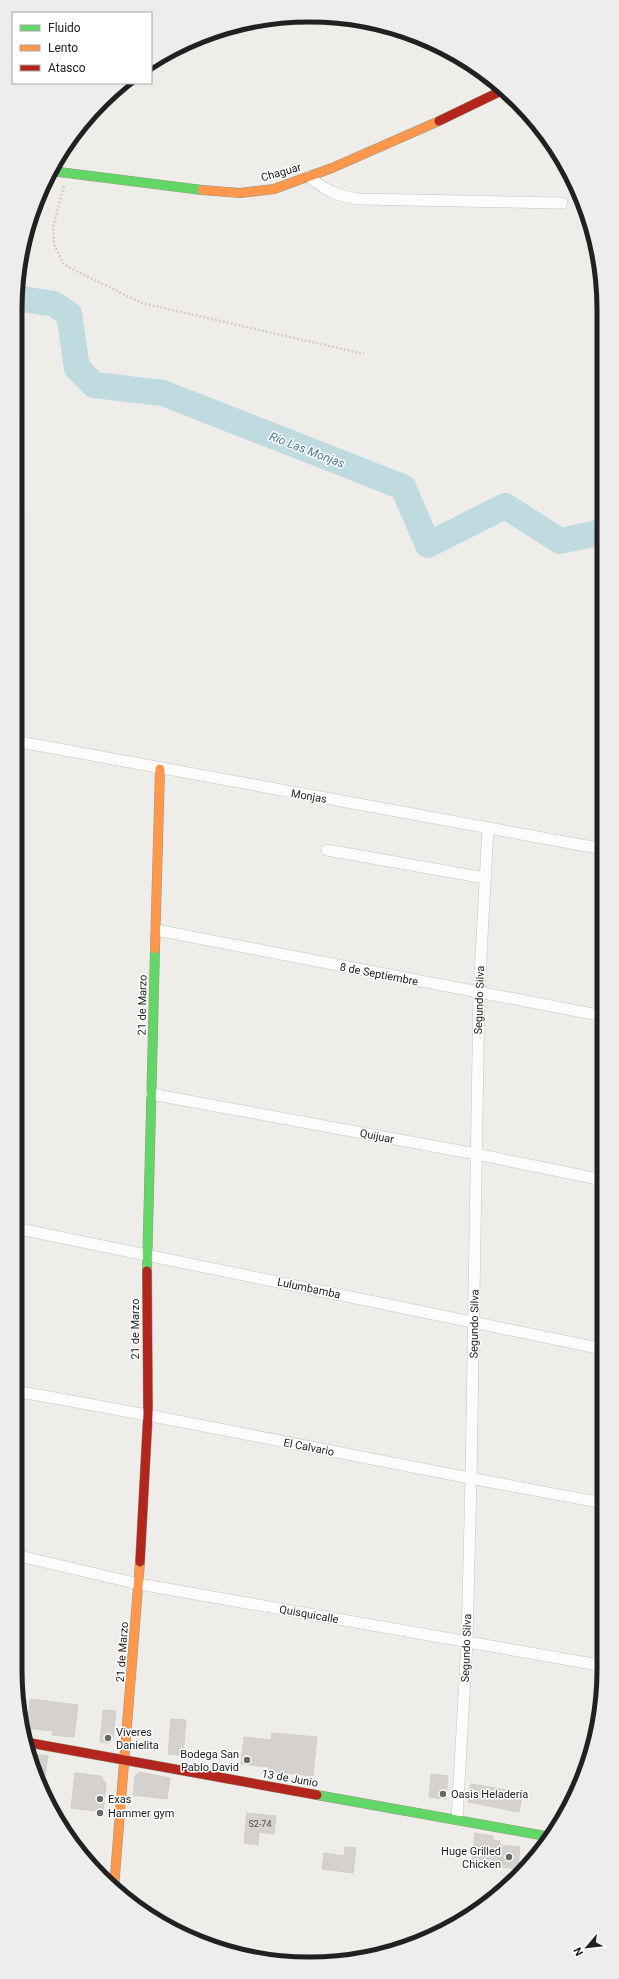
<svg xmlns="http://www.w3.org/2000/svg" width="619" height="1979" font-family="Roboto,sans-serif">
<rect width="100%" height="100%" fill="#efedea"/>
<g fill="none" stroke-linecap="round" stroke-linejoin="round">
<path stroke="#bfdbe0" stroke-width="26" d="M16 298 54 304 69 314 77 368 94 385 163 393 403 487 428 545 505 506 560 541 602 532"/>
</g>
<path fill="#d4d1ce" stroke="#d2cfcb" d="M30 1699 78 1705 74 1737 52 1735 53 1731 27 1728 28 1726 20 1725 19 1711 29 1712Z
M103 1710 116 1711 113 1739 109 1743 100 1742Z
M171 1719 186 1720 183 1755 168 1754Z
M272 1733 317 1737 313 1776 268 1771 269 1767 241 1764 244 1737 271 1740Z
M28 1753 48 1756 43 1791 37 1782Z
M139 1772 170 1778 167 1799 133 1795 135 1776Z
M75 1773 101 1776 106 1784 103 1812 71 1808Z
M431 1774 448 1776 446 1799 429 1797Z
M471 1784 523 1793 519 1812 468 1802Z
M247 1813 276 1816 274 1834 259 1832 258 1845 244 1843Z
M475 1833 493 1836V1840L500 1841V1845L520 1847 518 1869 472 1863Z
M345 1847 356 1848 353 1873 322 1869 324 1853 344 1856Z"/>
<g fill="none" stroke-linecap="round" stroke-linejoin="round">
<g stroke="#c6c5c4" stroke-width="12">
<path id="street" d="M309 177C327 191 337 196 359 199L562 203
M15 741 603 849
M327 850 485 878
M156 930 603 1016
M151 1094 476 1154 603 1180
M15 1228 603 1349
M15 1391C212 1425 407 1468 604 1503
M15 1555 139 1584 604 1666
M457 1819 467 1642 471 1479 479 993 488 828"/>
</g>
<g stroke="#989882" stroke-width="10">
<path id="fast" d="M51 171 202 190
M147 1271 155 949
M317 1795 551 1837"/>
</g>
<g stroke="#989882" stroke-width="10">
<path id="slow" d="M202 190 240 193 274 189 332 168 439 121
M155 949 160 769
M114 1888 140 1562"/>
</g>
<g stroke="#989882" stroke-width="10">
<path id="jam" d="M439 121 501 91
M140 1562 148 1414 147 1271
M25 1742 317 1795"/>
</g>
<path stroke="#d7cac9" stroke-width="2.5" stroke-dasharray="2 2" stroke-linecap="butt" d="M64 186 53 227 54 244 63 263 74 270 142 303 364 354"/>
<use href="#street" stroke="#fdfcfc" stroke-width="11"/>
<use href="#fast" stroke="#63d668" stroke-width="9"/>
<use href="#slow" stroke="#ff974d" stroke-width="9"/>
<use href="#jam" stroke="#b3261e" stroke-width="9"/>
</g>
<g fill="#696867" stroke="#fff" stroke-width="1.5">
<circle cx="108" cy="1738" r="4"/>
<circle cx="247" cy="1760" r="4"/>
<circle cx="443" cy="1794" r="4"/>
<circle cx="100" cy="1799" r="4"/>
<circle cx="100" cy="1813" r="4"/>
<circle cx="509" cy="1857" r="4"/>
</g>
<g text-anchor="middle" stroke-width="3" stroke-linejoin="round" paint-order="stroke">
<g font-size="9" fill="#4e4d4c">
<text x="260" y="1827">S2-74</text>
</g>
<g font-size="11" fill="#212121" stroke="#fff">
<text transform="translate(281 172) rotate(-16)" y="4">Chaguar</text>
<text transform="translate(309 796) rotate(10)" y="4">Monjas</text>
<text transform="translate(379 974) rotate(11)" y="4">8 de Septiembre</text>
<text transform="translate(479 1000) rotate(-88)" y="4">Segundo Silva</text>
<text transform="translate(142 1005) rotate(-89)" y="4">21 de Marzo</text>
<text transform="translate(377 1136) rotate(11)" y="4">Quijuar</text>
<text transform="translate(309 1288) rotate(12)" y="4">Lulumbamba</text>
<text transform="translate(474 1324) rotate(-89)" y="4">Segundo Silva</text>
<text transform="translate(135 1329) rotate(-90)" y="4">21 de Marzo</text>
<text transform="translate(309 1447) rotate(11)" y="4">El Calvario</text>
<text transform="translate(309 1614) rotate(10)" y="4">Quisquicalle</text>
<text transform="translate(466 1648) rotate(-88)" y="4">Segundo Silva</text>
<text transform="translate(122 1652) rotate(-86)" y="4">21 de Marzo</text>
<text transform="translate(290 1778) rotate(10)" y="4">13 de Junio</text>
</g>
<g font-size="11" fill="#212121" stroke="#fff" text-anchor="start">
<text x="116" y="1736">Viveres<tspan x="116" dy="13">Danielita</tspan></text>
<text x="239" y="1758" text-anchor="end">Bodega San<tspan x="239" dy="13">Pablo David</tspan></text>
<text x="451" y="1798">Oasis Heladería</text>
<text x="108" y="1803">Exas</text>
<text x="108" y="1817">Hammer gym</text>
<text x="501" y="1855" text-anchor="end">Huge Grilled<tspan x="501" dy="13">Chicken</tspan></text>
</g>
<g font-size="12" font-style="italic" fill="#4a789e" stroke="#fff">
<text transform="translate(307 450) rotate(21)" y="4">Rio Las Monjas</text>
</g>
</g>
<path d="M0 0H619V1979H0ZM309 22H310A287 287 0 0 1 597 309V1670A287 287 0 0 1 310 1957H309A287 287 0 0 1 22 1670V309A287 287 0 0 1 309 22Z" fill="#ededed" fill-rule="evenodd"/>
<path fill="none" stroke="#212121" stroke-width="5" d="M309 22H310A287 287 0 0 1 597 309V1670A287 287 0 0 1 310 1957H309A287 287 0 0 1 22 1670V309A287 287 0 0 1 309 22Z"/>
<rect x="12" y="12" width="140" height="72" fill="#ffffff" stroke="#a6a6a6"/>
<rect x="20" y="25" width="20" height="6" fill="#63d668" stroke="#a6a6a6"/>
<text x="48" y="32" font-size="12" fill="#212121">Fluido</text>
<rect x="20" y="45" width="20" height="6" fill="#ff974d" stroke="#a6a6a6"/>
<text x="48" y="52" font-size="12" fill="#212121">Lento</text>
<rect x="20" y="65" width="20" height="6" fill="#b3261e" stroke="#a6a6a6"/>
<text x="48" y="72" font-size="12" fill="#212121">Atasco</text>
<g transform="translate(587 1947) rotate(242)" stroke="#ffffff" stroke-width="3" paint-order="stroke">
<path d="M0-3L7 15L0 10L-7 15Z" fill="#212121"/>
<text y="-6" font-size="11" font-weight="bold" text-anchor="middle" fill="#212121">N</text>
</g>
</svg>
